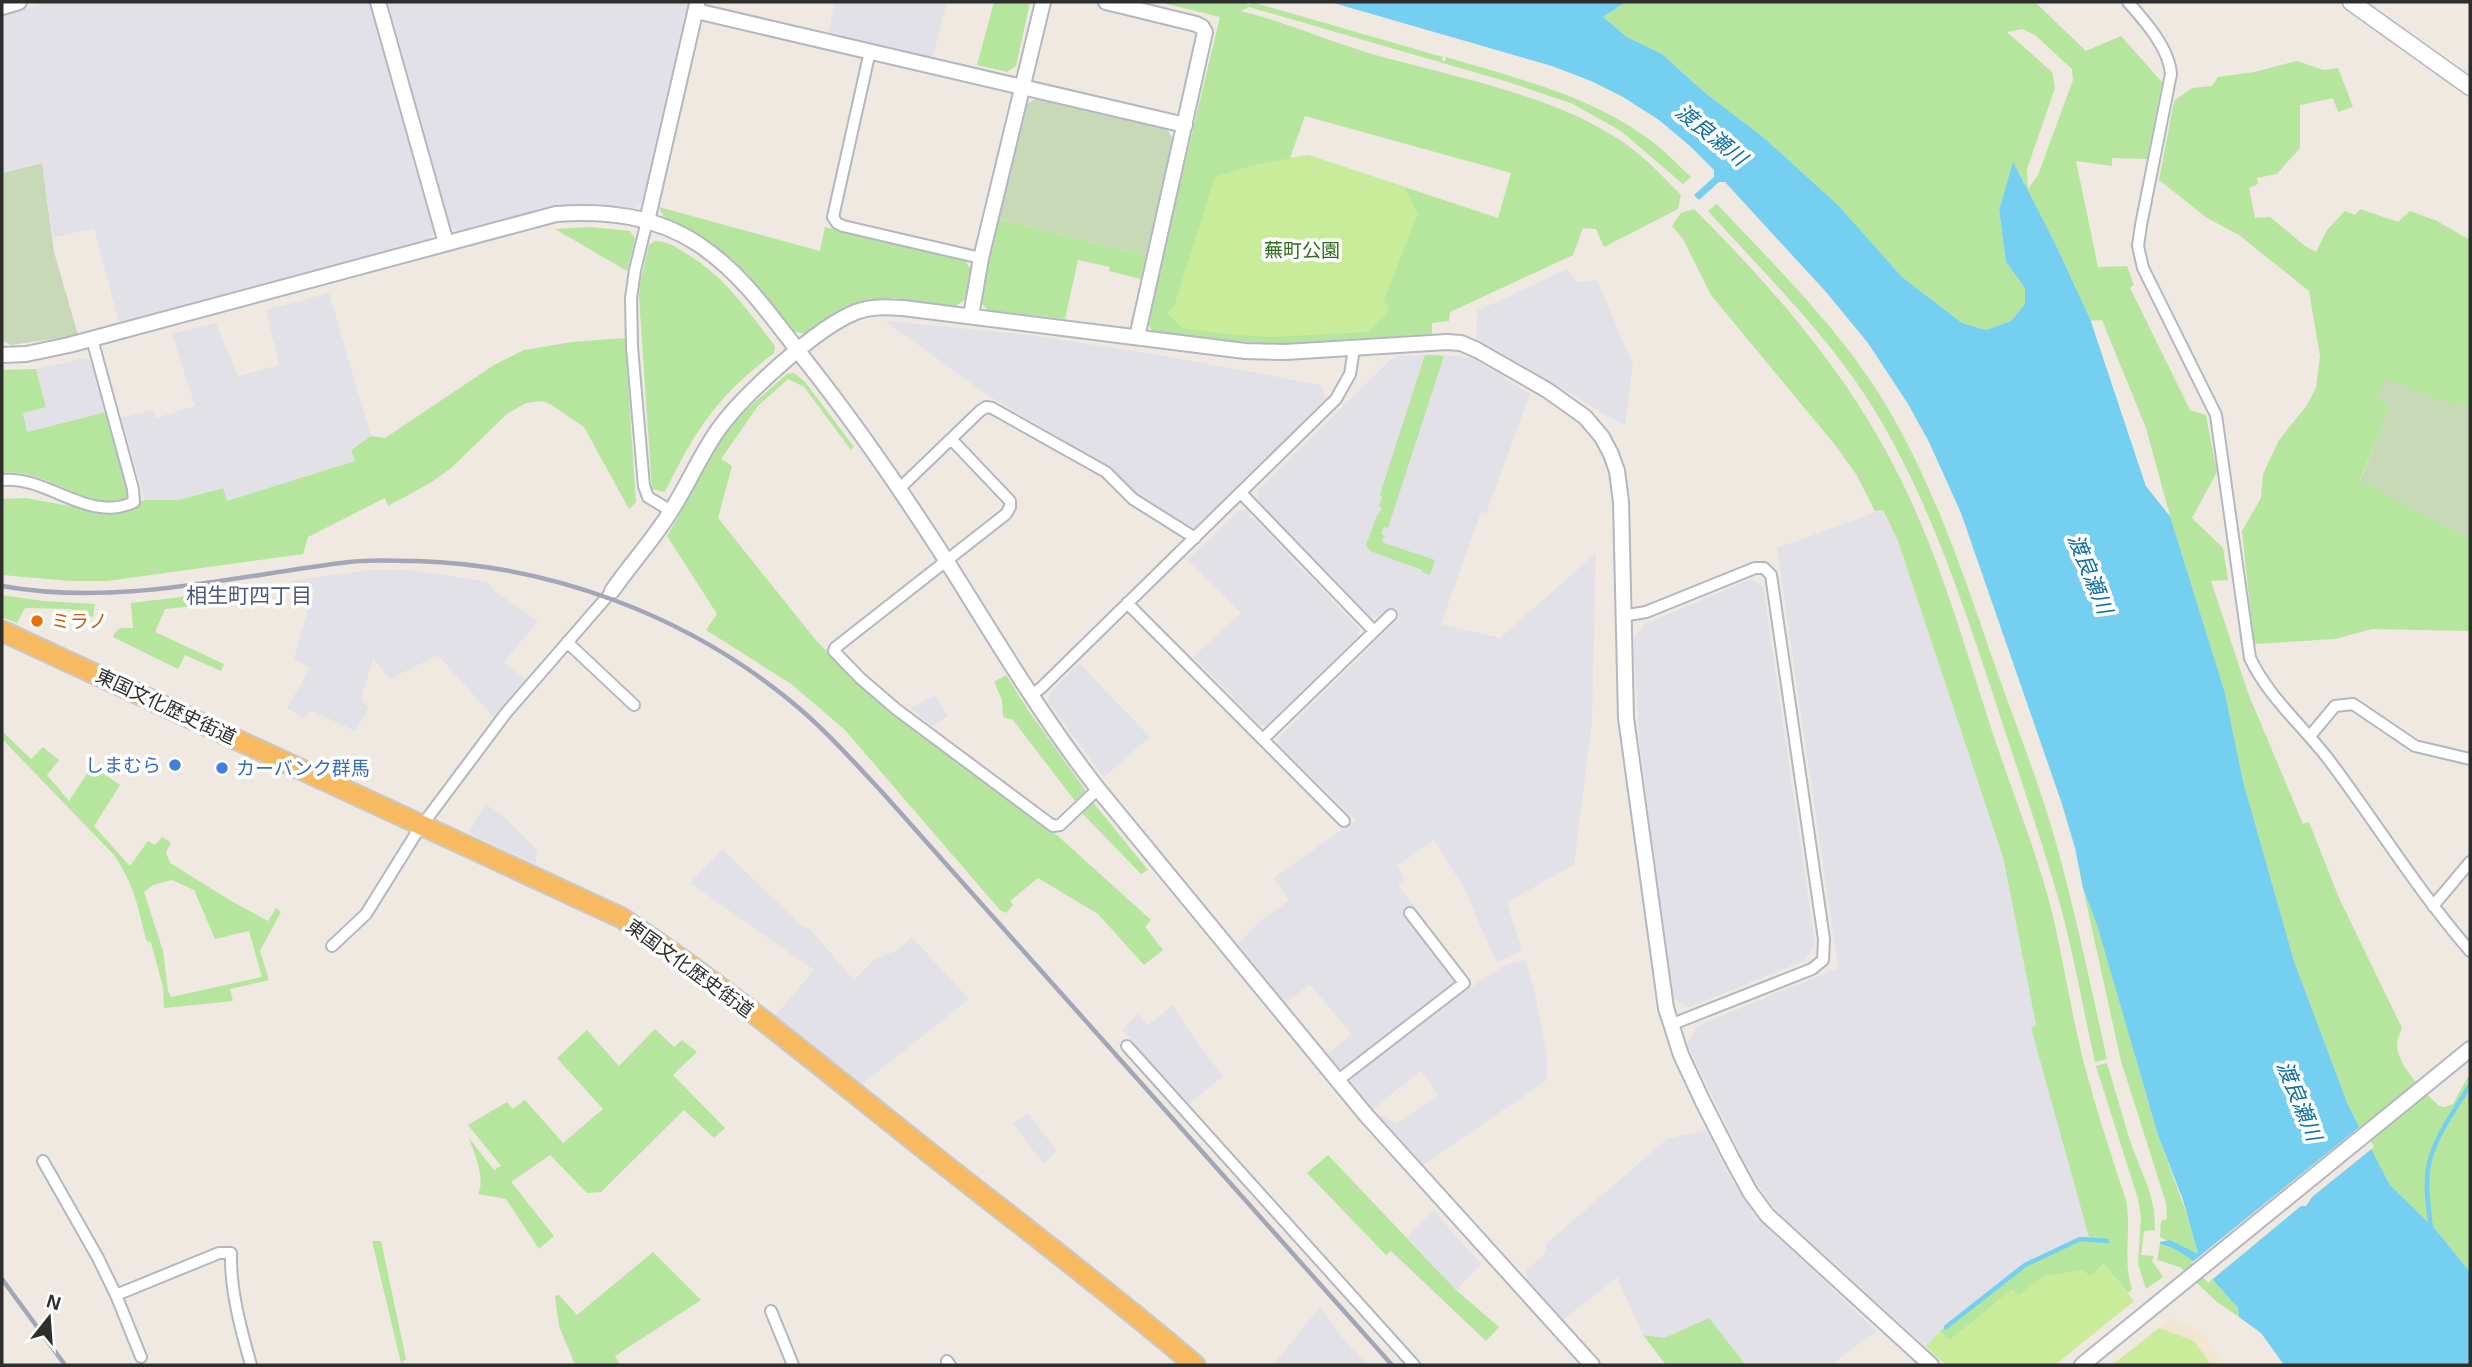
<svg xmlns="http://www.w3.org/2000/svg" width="2472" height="1367" font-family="Arial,'Noto Sans JP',sans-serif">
<rect width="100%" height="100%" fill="#efe9e1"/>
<path fill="#e3e1e8" d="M48 2H371L435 230 429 239 119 324 94 228 53 238 42 162 2 172V16Z
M388 2H690L643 203 636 208 599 204 567 205 546 207 461 231 449 227Z
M835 2H947L933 57 828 33Z
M1567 269 1576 282 1597 280 1633 365 1625 426 1476 338 1477 311Z
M329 293 371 436 351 449 355 461 227 501 222 488 179 500H145L121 418 153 410 156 418 195 406 172 334 216 323 238 376 279 365 266 310Z
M885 321 1030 335 1165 356 1322 385 1326 401 1196 529 1141 499 1114 470 989 396Z
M1433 354 1472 358 1530 394 1486 513 1481 512 1441 624 1500 638 1596 553 1592 722 1574 865 1507 902 1522 951 1496 962 1465 890 1434 840 1397 866 1405 878 1398 885 1414 906 1403 915 1454 979 1453 985 1346 1067H1336L1327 1055 1352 1034 1310 985 1285 1003 1238 944 1260 921 1289 900 1273 878 1356 820 1278 744 1280 736 1401 617 1383 612 1378 617H1370L1258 501V490L1390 360 1399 356Z
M86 358 90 360 105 412 27 432 23 413 46 406 36 369Z
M1245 510 1359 628V635L1266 726 1259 724 1193 657 1241 613 1188 559 1238 511Z
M1882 510 1898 541 2003 857 2036 1026 2089 1237 2024 1264 1940 1331 1926 1347 1779 1213 1766 1198 1744 1161 1687 1045 1697 1026 1838 968 1777 548Z
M368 570H411L488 582 496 592 538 621 504 662 526 680 495 719 438 655 390 679 373 658 361 699 369 708 355 731 311 710 305 719 287 708 310 668 294 658 314 590 291 581Z
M1751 579 1763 586 1815 944 1804 961 1690 1007 1672 998 1640 745 1633 639 1645 624Z
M1079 663 1150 737 1104 777 1048 702 1050 693Z
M935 695 948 716 932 726 910 708Z
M485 804 500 813 538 851 535 864 469 833Z
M722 849 803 927 809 928 854 980 875 959 898 950 912 937 969 999 861 1085 774 1017 814 970 690 883Z
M1525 960 1534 989 1547 1056V1080L1423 1165 1377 1114 1397 1124 1438 1095 1421 1070 1372 1110 1349 1084 1353 1075 1465 991 1505 965Z
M1173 1005 1197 1043 1223 1076 1189 1104 1122 1030 1139 1013 1148 1026Z
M1028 1113 1057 1151 1043 1164 1013 1123Z
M1706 1130 1734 1185 1756 1216 1876 1331 1831 1365H1746L1709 1318 1664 1338 1643 1335 1617 1277 1563 1320 1526 1278 1527 1269 1544 1255 1547 1243 1667 1139Z
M1434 1211 1481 1264 1456 1290 1407 1237Z
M1320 1307 1345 1341 1368 1365H1273Z"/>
<path fill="#f0e6d1" d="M2171 1318 2201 1332 2224 1365H2112Z"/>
<path fill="#b6e59e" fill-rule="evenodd" d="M994 2H1030L1016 66 1007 72 977 65Z
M1159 2H1246L1248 5 1252 2 1443 57 1442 61H1445L1446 57C1515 78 1586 94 1646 137 1662 148 1676 163 1691 177L1683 184 1621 131 1573 104 1505 81 1249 7 1241 11C1286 22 1328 41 1372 54 1453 77 1558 95 1627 145 1647 159 1663 177 1681 195L1678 209 1604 247 1596 229 1583 228 1573 255 1450 312 1449 321 1432 323V334L1273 344 1190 337 1152 332 1147 320 1220 17ZM1305 116 1511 173 1498 218 1308 155 1290 158Z
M1626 2H2035L2086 51 2121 36 2162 82 2147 159 2112 158V166L2076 161 2098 267 2127 266 2134 285 2130 288 2190 410 2206 415 2217 472 2192 518 2223 548 2228 580 2211 581 2248 693 2303 824 2309 822 2339 898 2402 1028C2400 1033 2397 1040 2397 1045 2398 1067 2424 1091 2439 1106L2444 1107 2453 1104 2470 1073V1272L2436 1230 2390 1185 2348 1105 2294 961 2243 781 2225 693 2170 516 2146 428 2102 320 2091 321 2054 241 2013 163 1999 210 2006 262 2025 288V304L2011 321 1986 330 1962 323 1902 277 1838 205 1763 137 1704 92 1662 54 1627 37 1603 17ZM2022 29 2035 35 2072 69 2073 80 2038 175 2028 189 2027 169 2055 88 2052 72 2007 32Z
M2297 61 2324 70 2338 68 2353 107 2338 112 2333 98 2300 105V148L2277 174 2257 178 2258 184 2249 188 2255 218 2270 217 2305 246 2316 252 2327 230 2345 211 2355 215 2360 209 2398 222 2410 211 2437 221 2470 240V406L2462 402 2459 407 2391 406 2360 479 2470 540V631L2372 629 2335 639 2254 644 2242 531 2261 498 2263 474 2279 440 2307 405 2316 388 2320 356 2309 291 2239 235 2207 218 2159 180 2174 101 2192 88 2212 86 2218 77 2254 72Z
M1717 204C1773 264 1833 322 1878 392 1931 477 1962 569 1994 663 2015 723 2039 782 2056 843 2076 915 2091 987 2107 1059L2095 1062C2083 1009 2074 954 2059 901 2039 831 2015 763 1993 694 1960 595 1927 495 1872 406 1827 334 1765 274 1708 211Z
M659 207 820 251 825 227 965 261 972 270 965 300 955 306 894 298 868 301 842 310 808 334 794 332C752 281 729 243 664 218Z
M1694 209C1772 287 1846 371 1896 470 1938 551 1963 641 1991 728 2010 786 2033 842 2049 901 2063 954 2070 1009 2084 1063 2096 1109 2111 1155 2126 1200 2132 1231 2122 1259 2132 1289L2128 1293 2104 1264 2090 1276 2018 1296 2012 1290 1949 1341 1940 1331 2024 1264 2079 1238 2089 1237 2031 1028 2036 1025 2003 857 1898 541 1883 510 1875 511 1856 474 1835 445 1711 295 1683 239 1672 226 1681 213Z
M999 219 1146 255 1141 279 1109 271 1110 267 1078 260 1065 319 988 310 980 302Z
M591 227 630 231 635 239 627 271 555 229Z
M655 241C667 241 676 247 685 253 724 275 748 311 775 346L774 353C717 396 696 429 665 492L652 489 639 297 640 283 649 245Z
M625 338 636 502 629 509 584 427 550 404 542 401 526 403 507 414 450 469 430 483 388 506 385 498 308 537 303 554 107 581H70L2 575V499L26 498 113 514 145 500H179L223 488 227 501 355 461 351 450 371 436 385 438 494 365 524 350 572 342Z
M1425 355 1444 356 1388 528 1384 527 1381 534 1385 536 1382 540 1384 543 1435 560 1430 575 1422 572V570L1370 551 1366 545 1377 515 1382 509 1379 506 1382 498 1380 494Z
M36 369 46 407 23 413 27 432 106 412 129 496 126 500C82 512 50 468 2 473V370Z
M794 373 805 382 854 447 851 450 804 387 788 379 758 406 721 459 732 466 718 518 815 639 851 677 923 735 1058 836 1151 920 1145 927 1163 950 1144 965 1098 914 1038 878 1010 901 1013 905 1006 913 1000 910 844 729 791 684 706 630 717 614 667 536C688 502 704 464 728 431 744 409 767 392 787 374Z
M255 588 256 600 165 609 155 632 224 664 221 671 185 655 178 669 113 637C118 626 122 628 133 628L131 603Z
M2 595 43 601 95 604 93 617 70 609 25 608 17 623 2 617Z
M1006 675 1028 710 1086 791 1075 801 1013 720 1003 717 1002 700 994 682Z
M3 732 31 759 43 747 59 760 47 775 69 801 92 766 120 785 94 826 130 866 148 841 155 845 162 837 171 843 166 852 170 863 233 902 268 921 276 908 281 912 260 951 269 980 230 989 233 1001 164 1008 163 987 151 943 146 940C139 909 133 882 114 855L2 739ZM172 880 194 890 215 939 249 931 262 977 171 997 168 991 163 951 144 892 153 885Z
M1092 801 1148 870 1141 874 1082 813Z
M2083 888 2097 925 2158 1135 2187 1215 2198 1255 2160 1237 2161 1221 2167 1219 2166 1203 2121 1061Z
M655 1029 674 1047 682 1040 697 1052 673 1075 725 1128 714 1138 684 1110 601 1192 587 1193 550 1155 511 1182 554 1236 539 1249 506 1199 478 1194C486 1178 474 1154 469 1138L494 1170 501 1166 468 1125 507 1102 513 1109 525 1100 563 1143 603 1109 557 1058 587 1030 619 1066Z
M2107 1063 2130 1141 2149 1190 2154 1210 2155 1230 2144 1231 2141 1255 2154 1256 2152 1261 2163 1277 2146 1289 2138 1264 2141 1216 2138 1199 2096 1066Z
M1328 1155 1456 1290 1499 1327 1486 1341 1391 1251 1386 1255 1307 1173Z
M372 1241H381L406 1359 401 1363Z
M2160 1244C2194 1253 2215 1283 2238 1308L2239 1317 2217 1302 2180 1267 2157 1260Z
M653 1252 701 1300 615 1356 620 1365H575L559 1326 555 1296 559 1295 577 1315Z
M1709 1318 1746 1365H1666L1643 1335 1664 1338Z"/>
<path fill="#c8d9b8" d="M1036 99 1167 129 1173 139 1146 255 999 219 1027 104Z
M42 163 54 252 78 335 11 345 3 341 2 336V173Z
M2385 379 2459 407 2462 402 2470 406V540L2360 480 2391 406 2376 398Z"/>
<path fill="#c9ec9a" d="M1308 155 1405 188 1418 214 1383 302 1390 306 1385 316 1368 332 1269 337 1226 334 1182 328 1167 313 1174 306 1215 177 1250 166Z
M2104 1264 2134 1301 2055 1365H1946L1926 1347 1940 1331 1950 1340 2012 1289 2018 1296 2043 1276 2083 1270 2090 1276Z
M2159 1328 2194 1341 2211 1365H2112Z"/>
<path fill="#75cff0" d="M1330 2H1626L1603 17 1627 37 1662 54 1704 92 1763 137 1838 205 1902 277 1962 323 1986 330 2011 321 2025 304V288L2006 262 1999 210 2013 162 2054 241 2091 321 2146 486 2170 516 2225 693 2243 781 2294 961 2348 1105 2390 1185 2436 1230 2470 1272V1365H2284L2261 1333 2239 1317 2238 1308C2215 1283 2194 1253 2160 1244V1242L2170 1240 2198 1254 2183 1200 2158 1135 2097 925 2083 888 2075 848 2062 804 1961 513 1929 442 1908 404 1868 343 1826 292 1725 182H1719L1699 200 1694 195 1714 177V170L1690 146 1659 120 1623 97 1591 81 1552 66Z"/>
<path fill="#efe9e1" d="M2094 320 2149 484 2168 508 2170 516 2146 486 2091 321Z
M2362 1125 2374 1147 2312 1197 2306 1206H2301L2208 1283 2191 1263Z"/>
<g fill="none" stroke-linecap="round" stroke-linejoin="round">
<path stroke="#75cff0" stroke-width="4.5" d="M2431 1230C2429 1210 2425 1189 2428 1169 2432 1140 2455 1110 2470 1085
M1946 1327 2025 1265 2080 1239 2107 1241"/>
<g stroke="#b4b7c1" stroke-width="14">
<path id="minor" d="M2128 2C2145 21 2169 48 2171 74L2141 225 2138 246 2143 268 2216 415 2250 658C2269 698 2303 726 2329 760 2377 824 2418 891 2470 951
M870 51 833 217 837 223 843 226 981 258
M647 221 635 270 631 298 632 347 644 486 648 497 671 511
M952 440 1010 501V507L1006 514 835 648 834 651 860 678 896 709 1053 826 1060 825 1098 789
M2 480C47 475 88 524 134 502L133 489 92 339
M899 489 980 411 986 407 992 408 1106 472 1133 499 1195 538
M1241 493 1374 631
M1127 603 1344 821
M1622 616 1646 612 1755 568H1764L1771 575 1824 939 1823 960 1812 969 1670 1025
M567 642 634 705
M1030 696 1041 688 1336 399 1350 374 1354 349
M2310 736 2335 706 2353 704 2415 746 2470 759
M1264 738 1391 615
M2433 906 2470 862
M332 946 366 914 417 832 506 713 612 591
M1127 1046 1414 1365
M1337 1081 1464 983 1410 913
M43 1161 98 1258 116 1295 219 1253H231C230 1290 241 1330 251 1365
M116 1295 141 1357
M771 1311 793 1365
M947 1361 950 1365"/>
</g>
<g stroke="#b4b7c1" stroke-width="18">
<path id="tertiary" d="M378 2 446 243
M1106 2 1196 24 1202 27 1205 32 1137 337
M2 7 19 2
M696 11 1185 125
M647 221 697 4
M971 316 981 258 1043 2
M2 355 26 354 69 345 556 214C607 210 655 216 698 244 745 275 775 322 809 365 858 427 903 493 946 560 995 638 1041 716 1098 789L1366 1115 1592 1365
M612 591C630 565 652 541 669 514 687 487 699 457 718 430 742 396 817 327 856 312 872 306 887 307 903 308L1245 351 1285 352 1447 342 1461 343 1477 350 1547 390 1585 417 1602 437 1611 454 1617 471 1621 502 1626 718 1666 1008 1681 1055 1703 1102 1731 1157 1750 1192 1767 1215 1931 1365
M2082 1365 2470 1049"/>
</g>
<g stroke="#b4b7c1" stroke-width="19">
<path id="secondary" d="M2351 2 2470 87"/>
</g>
<g stroke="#c9c9c9" stroke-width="23">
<path id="trunk" d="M2 631 622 918C725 986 820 1066 917 1143 1010 1217 1105 1288 1195 1365"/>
</g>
<use href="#minor" stroke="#fff" stroke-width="10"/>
<use href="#tertiary" stroke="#fff" stroke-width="14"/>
<use href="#secondary" stroke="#fff" stroke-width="16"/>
<use href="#trunk" stroke="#f8ba60" stroke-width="19"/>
<path stroke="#a3a6b8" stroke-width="4.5" d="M2 586C119 607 232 576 349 562 371 559 395 561 417 561 550 565 685 615 788 699 823 727 852 760 882 792L1392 1365
M2 1279 65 1365"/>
</g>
<circle fill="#e8710a" stroke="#fff" stroke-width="2.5" cx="37" cy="621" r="7"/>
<g fill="#3f7fe0" stroke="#fff" stroke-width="2.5">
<circle cx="175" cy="765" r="7"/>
<circle cx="222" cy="768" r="7"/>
</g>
<g text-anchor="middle" stroke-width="7" stroke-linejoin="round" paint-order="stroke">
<g font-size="19" fill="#2c6e1b" stroke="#fff">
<text x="1302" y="257">蕪町公園</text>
</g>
<g font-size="19" fill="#c56008" stroke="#fff" text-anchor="start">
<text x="51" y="628">ミラノ</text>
</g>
<g font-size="19" fill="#2e2e2e" stroke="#fff">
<text transform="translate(166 706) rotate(25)" y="7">東国文化歴史街道</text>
<text transform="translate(690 968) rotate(36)" y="7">東国文化歴史街道</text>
</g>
<g font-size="19" fill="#366cbe" stroke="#fff" text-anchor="end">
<text x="161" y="772">しまむら</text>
<text x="236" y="775" text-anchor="start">カーバンク群馬</text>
</g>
<g font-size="21" font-style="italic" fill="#0d6fa3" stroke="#fff">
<text transform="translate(1711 135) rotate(39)" y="7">渡良瀬川</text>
<text transform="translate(2090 574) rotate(68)" y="7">渡良瀬川</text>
<text transform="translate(2299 1101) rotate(68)" y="7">渡良瀬川</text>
</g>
<g font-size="21" fill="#4d5680" stroke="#fff">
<text x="249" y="603">相生町四丁目</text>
</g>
</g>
<rect width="2472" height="1367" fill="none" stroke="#2e2e2e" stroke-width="7"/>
<g transform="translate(49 1318) rotate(17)" stroke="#ffffff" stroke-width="5" paint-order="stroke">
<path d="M0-5L12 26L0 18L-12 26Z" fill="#2e2e2e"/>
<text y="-10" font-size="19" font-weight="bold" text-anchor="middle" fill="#2e2e2e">N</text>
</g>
</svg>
